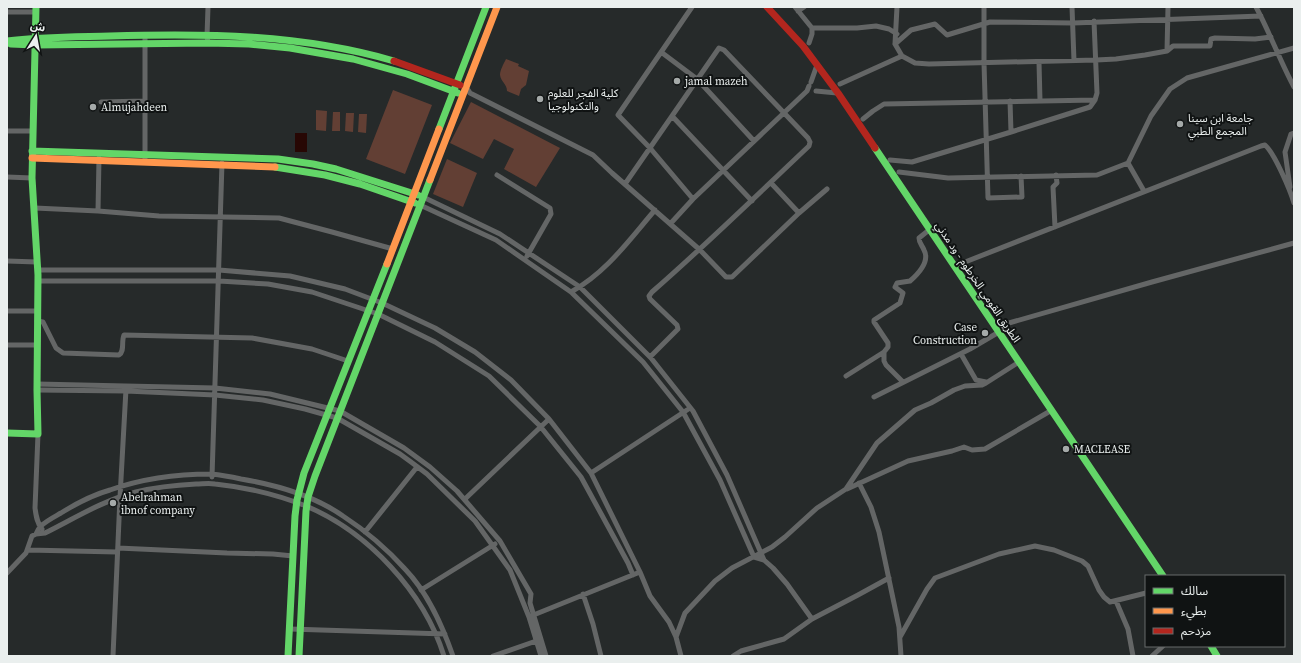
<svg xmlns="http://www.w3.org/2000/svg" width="1301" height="663" font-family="'Source Serif 4','Noto Sans Arabic',serif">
<rect width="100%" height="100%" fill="#262a2a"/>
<path fill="#623f34" d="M506 59 519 64 518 66 529 71 526 85 521 89 519 96 507 91C507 84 501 82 500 75 500 70 504 63 506 59Z
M393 90 432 105 405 174 366 159Z
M471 102 560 148 536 187 504 169 514 149 494 139 483 159 450 143Z
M316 110 327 111 326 131 316 130Z
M333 112H340V131H332Z
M346 113H354L353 132 345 131Z
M359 114H367L366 133 358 132Z
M447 159 477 173 463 207 433 194Z"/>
<path fill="#270704" d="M295 133H307V152H295Z"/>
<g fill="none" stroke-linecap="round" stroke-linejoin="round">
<path stroke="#646666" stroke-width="5" d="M208 7 207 36 208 43
M692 7 618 115 650 148 693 199
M795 7 812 28V34L809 43
M897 7 895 44 902 56
M984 7V63L988 198 1022 197 1021 176
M1072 7 1074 61
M1256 7C1270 33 1280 61 1294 87
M798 11 804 7
M7 12H36
M812 28H857L876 26 889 29 897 34
M145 35V162
M895 44 911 30 935 24 947 35 990 22 1073 23 1261 16
M1167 51 1168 7
M661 52 697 79 754 141
M1039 62 1040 101
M811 82 817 65
M840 84 902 56 915 63 929 64 1096 60 1116 59 1145 55 1167 51 1173 46H1210L1211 39 1215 38 1255 39 1271 37
M466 87 470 93 593 155 612 173 700 250 726 277H732L799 213 827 189
M816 91 837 93
M1010 101 1011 132
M101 102 145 101
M672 116 752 201
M863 119 873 111 884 104 1095 100
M7 131H32
M890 160 912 162 1011 132 1090 107 1095 100 1097 93 1094 21
M899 172 948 178 1097 175 1128 163
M497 175 550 208 551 214 527 256
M7 177 32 178
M771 183 799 213
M625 184 719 48 724 50 808 138 810 142 809 146C757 195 706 245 652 292L649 296 650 299 677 325 678 329 650 357
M1290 187 1285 152 1291 134 1294 133
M1144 191 1128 163 1151 116 1170 89 1187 78 1294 48
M423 197 500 234 580 287 651 358 693 411 727 475 764 560
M420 205 496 240 571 292 643 362 683 412 720 480 754 557 764 560 773 568 787 584 812 619
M35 208 98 211 159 216 279 218 332 232 393 249
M98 211 99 158
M671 223 693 199 807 91 809 86
M1055 227 1053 187 1057 183 1056 175
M7 261 37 262
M960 264 1261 146 1265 145C1275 154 1290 190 1294 203
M38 270H219L290 276 345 289 382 303 435 328 475 352 511 380 549 419 591 473 640 572 650 596 669 622 676 637 681 656
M38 281H219L268 284 312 292 378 314 435 342 489 376 540 426 581 477 628 563 633 575
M571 292C607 272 629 240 655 210
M7 311H37
M37 321 43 322 56 348 63 353 119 355C125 351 121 342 124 335L252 338 312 349 348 361
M1002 325 1152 282 1294 243
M7 345H37
M884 352V361L886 365 903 382
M961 354 976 380 986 382
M846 376 884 352 888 347V343L874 322V320L900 303 903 293 895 287 897 283 910 281C918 274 930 261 924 250 922 245 919 243 919 238L929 230
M37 384 215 388 270 394 340 411 404 448 430 467 457 491 500 541 531 594 530 603 546 656
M37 390 126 391 215 395 263 400 305 409 337 418 400 454 411 462 427 474 475 521 510 570 529 617 541 656
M874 397 970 349 999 332
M38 434 35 508C36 516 37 523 42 529
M591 473 690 408
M212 477 222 163
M859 483 871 507 879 532 899 627 901 656
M847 489 908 461 952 451 964 447 972 450 985 449 1052 410
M465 499 549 419
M365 532 417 467
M36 534C37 531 39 528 41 526 46 521 54 517 61 513 77 503 92 495 110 490 141 479 179 474 211 474 221 475 232 477 241 479 277 485 313 495 343 516 366 531 387 549 405 569 428 593 442 625 453 656
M118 548 227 553 273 554 293 556
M28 550 117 552
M7 573 26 553 32 536 36 534 45 533C75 518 104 500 136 492 156 487 176 485 196 484 202 484 209 483 215 484 244 487 278 495 306 506 368 532 424 592 444 656
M421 590 495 544
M583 594 593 624 601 656
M1116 601 1128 629 1133 656
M531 616 640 572
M290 629 445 634
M676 637 685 613 715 581 732 568 772 547 785 537 817 508 846 489 877 443 915 410 931 403 954 390 965 386 982 385 986 383 1019 362
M900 637 927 589 935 578 999 554 1035 546 1054 550 1082 561 1088 566 1099 590 1104 597 1110 602 1146 593
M113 656 120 497 126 389
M493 656 539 640
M733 656 741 651 784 639 812 619 858 595 889 578
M1152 656 1163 646"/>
<path stroke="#63d668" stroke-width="7" d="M7 41C41 37 76 37 110 36 206 33 301 34 394 61
M11 44 35 45 208 43 249 44 290 48 353 59 407 74 458 93
M439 129 486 7
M875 148 1163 576
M32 151 278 159 313 164 336 169 418 195
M275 167 325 175 360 184 415 203
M7 433 38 434 37 390 38 275 32 178 36 7
M1211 646 1217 656
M288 656 295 516 297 500 304 473 387 264
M299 656 306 511 308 497 315 476 430 180"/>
<path stroke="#ff974d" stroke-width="7" d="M32 158 275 167
M430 180 497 7
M387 264 439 129"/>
<path stroke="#b3261e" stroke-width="7" d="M767 7 803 46 838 93 875 148
M394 61 460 85"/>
</g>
<g fill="#a5aaa9" stroke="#101313" stroke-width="1.5">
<circle cx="677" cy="81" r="4"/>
<circle cx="540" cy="99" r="4"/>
<circle cx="93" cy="107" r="4"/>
<circle cx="1180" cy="124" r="4"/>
<circle cx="985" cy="333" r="4"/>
<circle cx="1066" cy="449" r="4"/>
<circle cx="113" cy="503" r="4"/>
</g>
<g text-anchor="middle" stroke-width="4" stroke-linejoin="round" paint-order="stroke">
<g font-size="11" fill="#eaefee" stroke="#101313" text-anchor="start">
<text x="685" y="85">jamal mazeh</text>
<text x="548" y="97">كلية الفجر للعلوم<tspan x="548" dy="13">والتكنولوجيا</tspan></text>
<text x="101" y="111">Almujahdeen</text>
<text x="1188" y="122">جامعة ابن سينا<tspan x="1188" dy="13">المجمع الطبي</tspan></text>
<text x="977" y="331" text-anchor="end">Case<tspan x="977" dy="13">Construction</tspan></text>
<text x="1074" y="453">MACLEASE</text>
<text x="121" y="501">Abelrahman<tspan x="121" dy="13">ibnof company</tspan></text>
</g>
<g font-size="11" fill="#eaefee" stroke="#101313">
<text transform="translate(978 282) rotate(56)" y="4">الطريق القومي الخرطوم - ود مدني</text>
</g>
</g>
<rect width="1301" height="663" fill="none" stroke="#eaefee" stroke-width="16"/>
<rect x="1145" y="575" width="140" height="72" fill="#101313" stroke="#676b6b"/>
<rect x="1153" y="588" width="20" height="6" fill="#63d668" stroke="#676b6b"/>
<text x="1181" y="595" font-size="12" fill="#eaefee">سالك</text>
<rect x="1153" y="608" width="20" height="6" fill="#ff974d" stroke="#676b6b"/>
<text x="1181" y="615" font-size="12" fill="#eaefee">بطيء</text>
<rect x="1153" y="628" width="20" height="6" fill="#b3261e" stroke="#676b6b"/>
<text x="1181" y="635" font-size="12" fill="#eaefee">مزدحم</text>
<g transform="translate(36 36) rotate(11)" stroke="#101313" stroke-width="3" paint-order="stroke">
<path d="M0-3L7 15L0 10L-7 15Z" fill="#eaefee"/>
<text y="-6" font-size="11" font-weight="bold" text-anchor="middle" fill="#eaefee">ش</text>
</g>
</svg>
